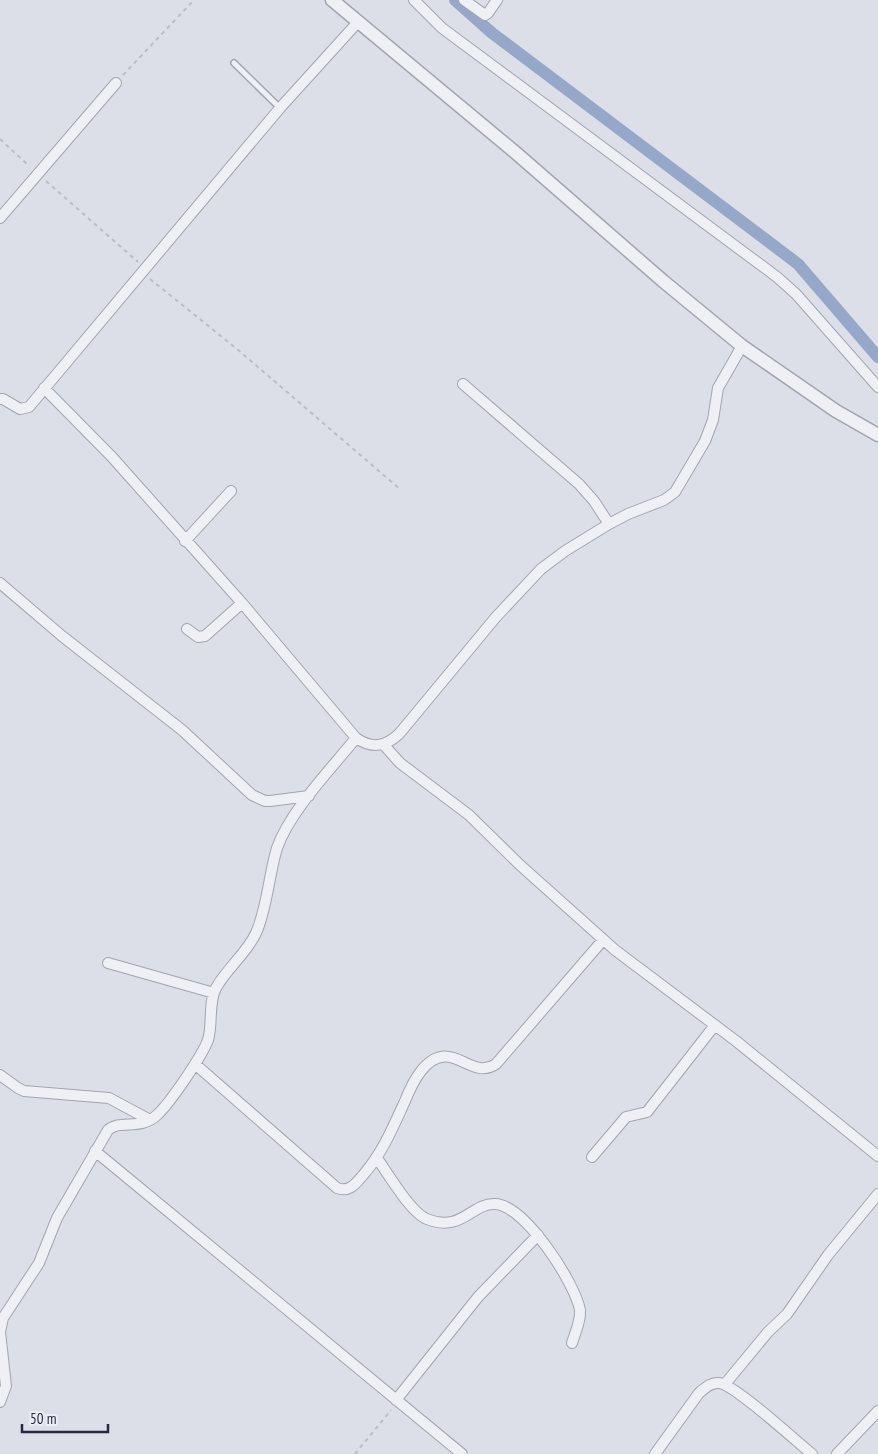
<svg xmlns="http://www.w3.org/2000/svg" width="878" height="1454" font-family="'PT Sans Narrow',sans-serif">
<rect width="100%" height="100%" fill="#dcdfe7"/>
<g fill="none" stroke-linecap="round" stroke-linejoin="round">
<path stroke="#95a8c9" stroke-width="12" d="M455 0 492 33 798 264 878 357"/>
<g stroke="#a1a5b1" stroke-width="8">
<path id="service" d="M234 63 280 108"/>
</g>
<g stroke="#a1a5b1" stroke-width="12">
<path id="minor" d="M414 0 442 28 777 277 796 294 878 387
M464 0 485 15 488 13 497 0
M0 218 116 83
M463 384 579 484 594 501 609 524
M44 388 112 457 242 603 356 738C372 749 385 747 399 734L496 617 541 569 565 551 609 524 628 514 664 500 675 492 705 441 713 420 718 388 742 346
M0 399H3L20 409 29 407 280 108 358 22
M185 541 231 491
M0 583 62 636 182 730 252 795 265 801H270L309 796
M187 629 198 637 205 636 242 603
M383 744 400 763 469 815 520 865 615 950 736 1041 878 1156
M108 963 214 993
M195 1064 337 1188C350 1193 356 1183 364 1174 383 1152 393 1127 405 1101 409 1091 414 1080 421 1071 451 1034 470 1082 496 1064L603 940
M0 1075 18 1088 24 1091 109 1098 150 1120
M95 1151 462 1454
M592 1157 626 1117 647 1112 715 1025
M377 1158C388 1174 411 1213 427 1219 462 1233 471 1203 495 1204 525 1205 575 1283 580 1310 581 1321 575 1333 572 1343
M725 1384 768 1332 787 1314 828 1255 878 1194
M396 1400 478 1297 538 1235
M0 1402 6 1386 0 1332 3 1318 39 1263 57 1218 108 1130C121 1119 140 1131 157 1115 170 1103 202 1056 208 1040 213 1023 208 1003 216 988 227 968 247 953 256 933 267 909 269 874 277 848 290 811 331 769 356 738
M655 1454 699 1393C705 1388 711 1382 719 1383 734 1384 797 1442 812 1454
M837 1454 878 1411"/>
</g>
<g stroke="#a1a5b1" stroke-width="15">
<path id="tertiary" d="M332 0 516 153 663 281 742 346 836 411 878 435"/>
</g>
<path stroke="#babdc5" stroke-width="2" stroke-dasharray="4 4" stroke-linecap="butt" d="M123 75 194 0
M0 139 29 166
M46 181 138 262
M150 279 237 349 401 490
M355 1454 391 1410"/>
<use href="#service" stroke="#eff0f5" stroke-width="5"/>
<use href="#minor" stroke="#eff0f5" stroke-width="10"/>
<use href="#tertiary" stroke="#eff0f5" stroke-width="12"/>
</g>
<path d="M22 1424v8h86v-8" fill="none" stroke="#252b3e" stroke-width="2.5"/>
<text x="30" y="1424" font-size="15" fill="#252b3e" stroke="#ebeef5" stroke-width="4" paint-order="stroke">50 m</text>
</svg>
